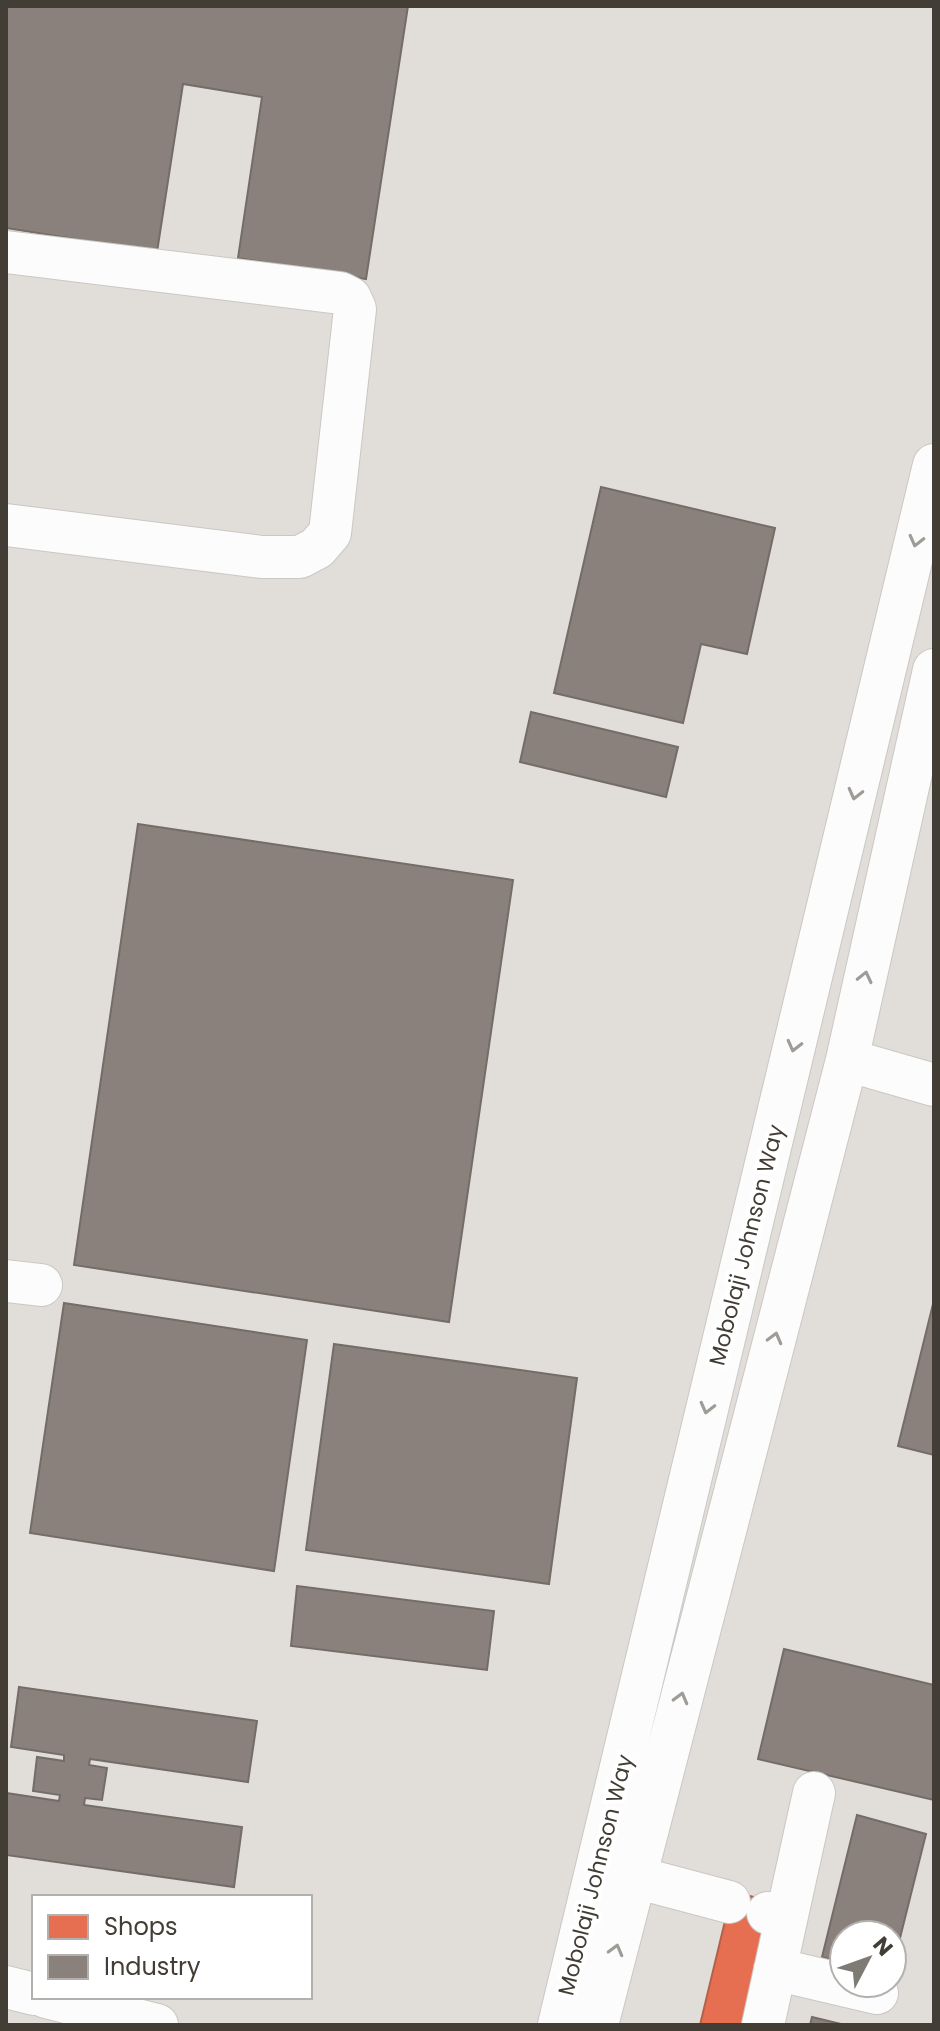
<svg xmlns="http://www.w3.org/2000/svg" width="940" height="2031" font-family="Poppins,sans-serif">
<rect width="100%" height="100%" fill="#edece8"/>
<path fill="#e1ddd9" fill-rule="evenodd" d="M6 6H934V2025H6ZM34 1897H310V1997H34ZM844 1935H892V1983H844Z"/>
<path fill="#e76f51" stroke="#b66049" stroke-width="2" d="M732 1892 771 1901 742 2025H700Z"/>
<path fill="#8a817c" stroke="#746d67" stroke-width="2" d="M6 6H408L366 279 238 258 262 97 183 84 157 252 6 228Z
M601 487 775 528 747 654 701 644 683 723 554 693Z
M531 712 678 747 666 797 520 762Z
M138 824 513 880 449 1322 74 1265Z
M934 1300V1455L898 1446Z
M64 1303 307 1340 274 1571 30 1533Z
M334 1344 577 1378 549 1584 306 1550Z
M297 1586 494 1611 487 1670 291 1646Z
M784 1649 934 1685V1800L758 1759Z
M19 1687 257 1721 248 1782 90 1759 89 1765 107 1768 102 1800 85 1798 84 1805 242 1827 234 1887 6 1855V1793L59 1801 60 1795 33 1791 37 1757 64 1761V1755L11 1747Z
M857 1815 926 1834 892 1970V1935H844V1963L822 1957Z
M812 2017 845 2025H810Z"/>
<g fill="none" stroke-linecap="round" stroke-linejoin="round">
<g stroke="#cac8c4" stroke-width="44">
<path id="minor" d="M6 252 340 293 350 298 355 309 330 533 317 548 300 557H262L6 525
M847 1060 934 1085
M6 1281 41 1285
M635 1877 729 1902
M786 1920 814 1793
M775 1969 877 1993
M6 1987 34 1994
M46 1997 157 2025
M559 2025 934 465
M597 2025 847 1060 934 670
M763 2025 786 1920 768 1913"/>
</g>
<use href="#minor" stroke="#fcfcfc" stroke-width="42"/>
</g>
<defs><path id="oneway-chevron" d="M-2-3.5L2.5 0L-2 3.5" fill="none" stroke-width="1.6" stroke-linecap="round" stroke-linejoin="round" transform="scale(2)"/></defs>
<g stroke="#9f9c98">
<use href="#oneway-chevron" transform="translate(916 541) rotate(104)"/>
<use href="#oneway-chevron" transform="translate(855 794) rotate(104)"/>
<use href="#oneway-chevron" transform="translate(865 977) rotate(-77)"/>
<use href="#oneway-chevron" transform="translate(794 1046) rotate(104)"/>
<use href="#oneway-chevron" transform="translate(775 1338) rotate(-75)"/>
<use href="#oneway-chevron" transform="translate(707 1408) rotate(104)"/>
<use href="#oneway-chevron" transform="translate(681 1698) rotate(-75)"/>
<use href="#oneway-chevron" transform="translate(616 1950) rotate(-75)"/>
</g>
<g text-anchor="middle" stroke-width="8" stroke-linejoin="round" paint-order="stroke">
<g font-size="22" fill="#423d35" stroke="#fff">
<text transform="translate(746 1245) rotate(-76)" y="8">Mobolaji Johnson Way</text>
<text transform="translate(595 1875) rotate(-76)" y="8">Mobolaji Johnson Way</text>
</g>
</g>
<rect width="940" height="2031" fill="none" stroke="#423d35" stroke-width="16"/>
<rect x="32" y="1895" width="280" height="104" fill="#ffffff" stroke="#b3b1ae" stroke-width="2"/>
<rect x="48" y="1915" width="40" height="24" fill="#e76f51" stroke="#b3b1ae" stroke-width="2"/>
<text x="104" y="1935" font-size="24" fill="#423d35">Shops</text>
<rect x="48" y="1955" width="40" height="24" fill="#8a817c" stroke="#b3b1ae" stroke-width="2"/>
<text x="104" y="1975" font-size="24" fill="#423d35">Industry</text>
<g transform="translate(868 1959) rotate(49)"><circle r="38" fill="#ffffff" stroke="#b3b1ae" stroke-width="2"/>
<path d="M0-6L14 30L0 20L-14 30Z" fill="#7e7a74"/>
<text y="-12" font-size="22" font-weight="bold" text-anchor="middle" fill="#423d35">N</text>
</g>
</svg>
